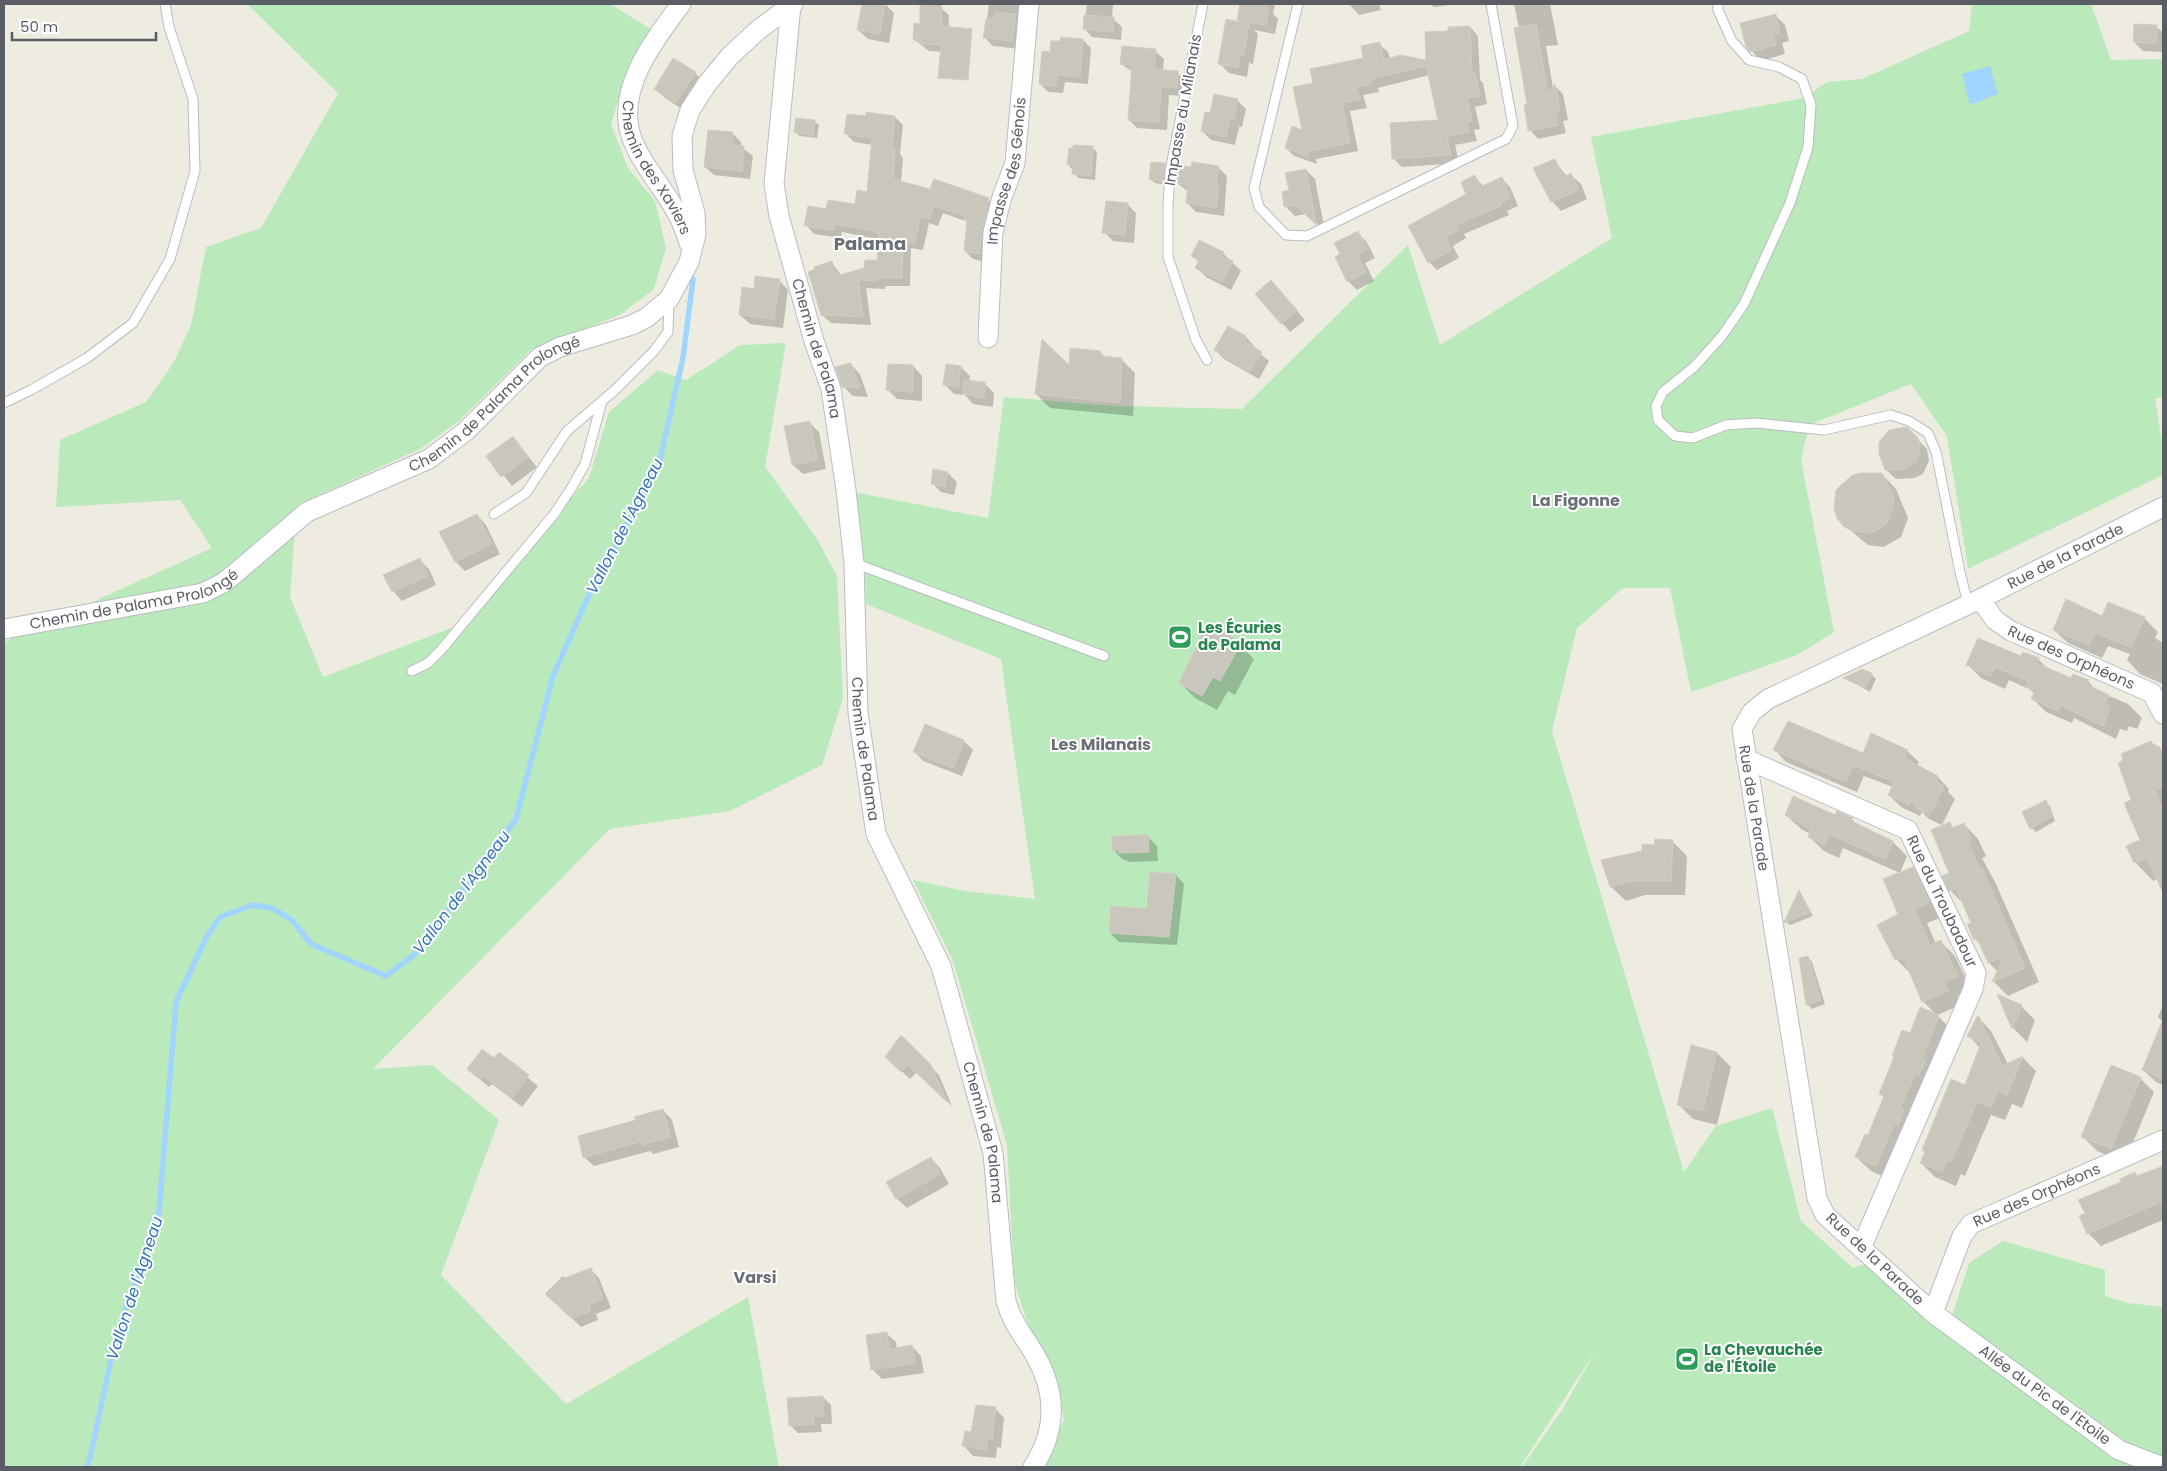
<svg xmlns="http://www.w3.org/2000/svg" width="2167" height="1471" font-family="Poppins,sans-serif">
<rect width="100%" height="100%" fill="#eeece1"/>
<path fill="#bae9bb" d="M247 4H610L651 29 629 67 611 124 628 168 655 201 666 248 654 289 620 315 531 350 459 421 420 449 297 505 290 597 323 677 454 627 589 478 609 412 658 370 686 380 740 345 786 343 765 467 816 537 837 576 843 698 822 765 730 811 610 829 373 1069 432 1065 499 1120 441 1275 566 1404 748 1297 779 1467H4V642L212 548 180 500 56 507 60 440 146 402 174 362 191 325 206 247 261 228 338 93Z
M1972 4H2091L2111 60 2163 59V398H2155L2163 449V475L1968 569 1947 436 1911 384 1809 425 1801 460 1834 632 1797 655 1691 692 1670 588H1623L1577 628 1552 731 1684 1172 1716 1126 1772 1108 1801 1221 1853 1268 1885 1258 1952 1316 1969 1263 2003 1241 2105 1270V1296L2128 1303 2163 1307V1467H1522L1564 1407 1596 1350 1520 1467H1042L1064 1420 1055 1377 1030 1331 1014 1281 1007 1145 953 961 913 880 965 891 1035 899 1001 659 866 604 865 574 874 575V567L863 561 853 492 988 518 1004 397 1114 406 1242 409 1408 245 1440 345 1612 238 1591 137 1804 98 1827 82 1862 79 1969 31Z"/>
<path fill="#a0d5ff" d="M1990 66 1998 94 1970 105 1962 74Z"/>
<path fill="#0003" d="M863 4H885L894 13 889 43 868 39 858 30Z
M921 4H942L941 8 949 15 948 52 929 51 915 40 922 26Z
M989 4H1026L1020 49 993 46 985 38Z
M1087 4H1113L1112 18 1122 27 1121 40 1092 37 1084 28Z
M1241 4H1275L1273 14 1278 19 1275 34 1254 30 1258 34 1253 64 1249 63 1247 77 1229 73 1220 64 1242 24 1238 20Z
M1349 4H1379L1381 10 1359 15Z
M1430 4H1449V5L1434 7Z
M1514 4H1550L1558 45 1546 46 1553 88 1555 86 1563 94 1568 120 1563 121 1566 133 1538 139 1530 130 1519 28Z
M1775 15 1785 25 1789 41 1782 43 1785 54 1761 61 1747 46Z
M2156 26 2163 33V52L2143 51 2134 42Z
M1470 27 1478 36 1480 80 1483 83 1487 104 1475 107 1480 129 1474 130 1477 141 1455 145 1459 163 1402 167 1393 158 1439 121 1430 75 1378 88 1379 92 1363 95 1367 108 1350 111 1358 151 1316 159 1317 164 1294 156 1286 148 1304 132 1315 84 1364 59 1379 44 1388 52 1390 59 1427 62 1450 32Z
M1083 40 1091 48 1088 84 1065 82 1063 93 1048 92 1040 84 1051 53Z
M1155 51 1164 59 1163 71 1177 73 1186 81 1185 96 1169 95 1167 130 1137 128 1129 120 1133 72 1121 64Z
M695 73 704 82 686 112 665 98 655 89Z
M1237 100 1246 109 1242 127H1239L1235 145 1211 140 1202 131 1210 115Z
M895 117 903 125 900 154 903 158 901 182 931 190 988 200 997 208 987 262 973 259 965 251 968 222 943 213 938 226 929 223 923 250 911 248 910 286H885V289L866 288 871 325 831 323 822 315 832 263 842 276 866 268 878 261 888 246 882 240 842 232 841 238 814 234 806 225 828 210 856 205 868 193 873 145 854 142 846 134 867 118Z
M814 121 819 125 817 138 800 136 795 132Z
M732 133 741 142V147L753 156 750 179 714 175 705 167Z
M1093 148 1097 152 1095 180 1078 178 1068 164Z
M1555 161 1567 177 1571 175 1581 184 1587 199 1561 211 1552 201 1535 169Z
M1165 165 1169 169 1167 185 1155 183 1150 179Z
M1218 167 1227 176 1224 216 1196 212 1187 203 1189 192 1177 183 1192 168Z
M1306 170 1315 179 1325 231 1306 214 1295 216 1286 207 1290 191Z
M1475 177 1484 187 1502 179 1510 187 1518 206 1507 211 1509 215 1464 234 1466 238 1453 246 1459 258 1437 270 1429 262 1468 194Z
M1127 204 1136 213 1134 243 1113 241 1104 232Z
M1357 233 1366 241 1375 258 1365 263 1374 281 1357 290 1348 281 1342 255Z
M1223 253 1241 271 1231 290 1206 277 1197 268 1199 263 1193 256Z
M779 280 788 290 783 328 750 324 740 315 755 290Z
M1280 291 1305 320 1290 332 1282 323Z
M1229 327 1246 337 1254 346 1253 348 1269 361 1259 379 1224 359 1215 350Z
M1100 352 1106 358 1121 359 1135 373 1133 416 1050 408 1036 394 1070 368Z
M851 365 860 374 868 397 853 396 843 386Z
M913 366 922 376V401L897 399 887 389Z
M961 367 970 376 969 382 985 384 994 393 993 407 973 404 965 395 954 394 945 385Z
M809 422 819 432 826 469 803 474 793 465Z
M1906 428 1927 449 1929 461 1923 474 1914 478 1896 479 1886 470Z
M513 438 537 467 512 486 488 456Z
M948 473 957 482 954 495 941 492 932 483Z
M1882 474 1896 489 1908 518 1901 537 1884 547 1868 545 1844 525Z
M477 515 486 525 500 554 465 571 456 562Z
M420 560 429 569 436 585 402 601 393 591Z
M2103 617 2144 618 2158 632 2155 638 2163 643V684L2140 674 2127 660 2130 654 2108 646 2102 658 2068 643 2054 630Z
M1229 635 1254 659 1235 695 1228 691 1217 710 1195 698 1180 683Z
M2021 658 2038 659 2048 669 2072 680 2088 681 2097 691 2128 704 2142 718 2137 729 2129 726 2127 731 2120 729 2116 739 2074 718 2072 723 2046 712 2033 699 2035 694 2029 689 2009 680 2005 689 1981 678 1968 665Z
M1871 674 1876 679 1870 692 1846 678Z
M925 726 964 741 973 750 962 776 923 761 915 752Z
M2151 742 2163 751V882L2160 878 2153 881 2135 862 2142 841 2133 800Z
M1775 750 1863 754 1907 751 1919 762 1917 766 1938 777 1949 789 1948 792 1955 799 1942 825 1929 819 1922 812 1920 816 1901 807 1889 795 1893 787 1864 776 1857 792 1786 762Z
M2046 802 2050 806 2055 821 2036 832 2032 828Z
M1786 815 1852 819 1858 826 1893 842 1907 856 1900 873 1843 848 1839 858 1824 851 1809 837 1810 834 1801 829Z
M1950 824 1954 828 1964 824 1978 839 1986 856 1982 858 1996 884 2039 982 2008 996 1994 982 1998 972 1989 963 1982 946 1975 939 1973 923 1964 904 1950 890Z
M1147 836 1157 846 1158 861 1130 862 1122 859 1113 849Z
M1672 841 1687 856 1685 895H1645L1626 901 1611 887 1603 861 1643 852Z
M1913 868 1927 882 1942 917 1927 923 1936 944 1941 942 1955 956 1971 990 1957 996 1961 1005 1937 1015 1953 1031 1891 1180 1871 1171 1856 1157 1869 1137 1884 1098 1881 1094 1937 1016 1923 1001 1910 973 1896 959 1899 915Z
M1176 875 1184 884 1177 945 1119 942 1110 933 1148 910Z
M1800 892 1813 916 1790 925 1786 922Z
M1808 957 1812 962 1825 1004 1812 1009 1807 1004Z
M2000 997 2021 1006 2035 1020 2027 1042 2013 1028Z
M2163 1005V1022L2158 1017Z
M1978 1017 1991 1031 2008 1064 2023 1058 2036 1071 2022 1108 2012 1104 2005 1120 1991 1115 1965 1176 1961 1174 1956 1186 1935 1177 1921 1163 1966 1086 1980 1048 1969 1036Z
M2163 1022V1085L2156 1082 2143 1070Z
M902 1037 939 1075 952 1106 917 1072 910 1079 895 1065Z
M1717 1053 1731 1067 1717 1125 1693 1119 1678 1104Z
M499 1054 538 1086 522 1107 492 1084 489 1087 468 1069 495 1060Z
M2140 1078 2154 1092 2125 1162 2097 1151 2083 1137Z
M663 1110 672 1120 679 1147 653 1154 650 1151 594 1166 584 1157 637 1121Z
M931 1158 940 1168 949 1184 907 1208 897 1199 888 1182Z
M2163 1167V1220L2101 1246 2088 1233 2086 1214 2135 1174 2138 1177Z
M590 1269 599 1278 611 1308 596 1314 598 1320 581 1327 547 1294 565 1279Z
M886 1333 896 1342 897 1349 912 1346 921 1356 924 1373 882 1379 872 1369Z
M823 1397 831 1405 832 1424H821L822 1432 798 1433 790 1425Z
M995 1408 1004 1418 1001 1448 997 1447 996 1458 973 1456 964 1446Z"/>
<g fill="none" stroke-linecap="round" stroke-linejoin="round">
<path stroke="#a0d5ff" stroke-width="5.5" d="M88 1467 115 1341 159 1212 176 1002 207 936 220 917 253 905 272 908 292 920 311 944 386 976 414 955 516 819 553 676 587 599 659 464 683 358 693 279"/>
</g>
<path fill="#c9c6be" stroke="#d4cdbf" d="M862 4H885L880 34 857 30Z
M1240 4H1265L1264 7 1269 8 1266 25 1237 20Z
M920 5 942 7 941 26 972 29 968 80 938 78 941 45 920 44V40H913L914 23 920 24Z
M995 12 1016 14 1012 41 983 38 986 19 994 20Z
M1776 14 1780 32 1773 34 1776 45 1750 52 1746 47 1740 23Z
M1084 15 1114 17 1113 32 1083 29Z
M1226 19 1249 24 1244 55H1240L1238 68 1218 64Z
M1536 24 1548 94 1555 84 1560 112 1555 113 1558 125 1528 131 1524 105 1527 104 1514 28Z
M2134 24 2157 25 2156 43 2133 42Z
M1470 26 1472 74 1475 73 1480 96 1467 98 1472 121 1467 122 1469 132 1447 136 1451 155 1392 159 1390 123 1438 120 1426 66 1370 79 1371 84 1356 87 1360 99 1342 103 1350 143 1308 151 1309 157 1285 148 1292 126 1302 130 1293 87 1313 83 1310 69 1363 58 1361 46 1380 42 1384 60 1400 55 1426 60 1425 32 1448 31V27Z
M1061 37 1083 39 1080 77 1057 75 1056 86 1039 84 1042 51 1050 52 1051 41H1060Z
M1122 46 1156 49 1154 69 1178 71 1177 88 1161 87 1159 122 1128 120 1132 65 1120 64Z
M673 58 696 72 676 103 654 89Z
M1214 94 1238 99 1234 119 1230 118 1226 137 1201 131 1205 112 1210 113Z
M866 112 895 116 892 147 895 148 893 179 930 189 934 179 989 198 979 254 964 251 967 221 964 220 965 216 934 206 929 219 920 216 915 243 903 241 902 278H877V281L858 280 863 317 821 315 808 272 815 269 814 267 832 261 837 276 864 268 865 260H877L878 248 898 242 878 238 879 233 863 229 834 224 833 230 804 226 808 206 826 209 828 200 855 204 857 190 867 192 872 138 844 134 847 114 866 116Z
M796 118 815 120 813 135 794 132Z
M708 130 733 132 732 145 744 146 742 171 704 167Z
M1073 145 1093 146 1091 176 1072 174 1073 165H1067L1069 148H1073Z
M1555 159 1563 177 1571 173 1579 190 1551 202 1533 168Z
M1151 162 1165 163 1163 182 1149 179Z
M1192 162 1219 166 1216 185 1219 186 1216 208 1186 203 1188 185 1176 183V172L1178 165 1191 167Z
M1306 169 1316 224V225L1296 205 1284 207 1282 192 1289 190 1285 173Z
M1475 175 1480 187 1502 177 1511 198 1500 203 1501 206 1456 225 1459 229 1445 237 1452 250 1428 263 1408 226 1466 194 1461 182Z
M1106 201 1128 203 1125 235 1102 233Z
M1358 231 1367 249 1357 254 1366 272 1347 282 1335 257 1340 254 1334 243Z
M1199 240 1224 252 1222 256 1233 261 1222 282 1195 268 1199 260 1191 256Z
M755 276 780 279 774 319 739 315 742 287 754 289Z
M1271 280 1297 310 1281 324 1255 294Z
M1228 326 1246 336 1244 341 1262 352 1250 372 1214 350Z
M1042 339 1069 365 1070 348 1101 351 1100 356 1122 358 1120 403 1035 394Z
M851 363 860 388 842 387 835 367Z
M888 364 913 365V392L886 390Z
M946 364 961 366 958 387 943 385Z
M964 380 985 382 984 398 963 394Z
M810 421 817 460 792 465 784 426Z
M1907 427 1918 438 1920 445 1917 461 1904 469 1885 470 1879 454V442L1889 430Z
M513 436 528 457 501 477 486 456Z
M933 469 948 472 945 487 931 484Z
M1860 473H1882L1892 493 1894 503 1887 523 1879 529 1869 533 1852 531 1843 526 1837 518 1834 508 1836 490 1851 476Z
M477 514 492 544 455 562 439 532Z
M420 558 428 576 392 592 383 575Z
M2066 599 2102 616 2108 602 2145 617 2131 647 2095 633 2089 645 2053 630Z
M1208 622 1229 634V636L1241 643 1220 681 1213 677 1202 696 1179 683Z
M1978 638 2021 656 2023 652 2039 658 2036 663 2071 678 2073 674 2089 680 2086 684 2109 695 2105 704 2110 707 2103 726 2060 705 2058 711 2031 699 2035 691 2026 687 2028 681 1995 667 1991 676 1966 665Z
M1862 669 1872 673 1865 688 1843 678Z
M1788 721 1863 753 1871 733 1908 750 1904 758 1938 776 1936 782 1944 786 1930 815 1916 808 1912 799 1909 805 1888 795 1894 782 1853 765 1846 782 1773 750Z
M925 724 964 740 953 768 913 752Z
M2151 741 2154 748 2159 746 2163 755V787L2155 790 2163 812V893L2147 858 2134 863 2126 846 2140 840 2124 803 2131 800 2118 763 2123 760 2121 754Z
M1793 796 1835 815 1837 811 1853 818 1851 821 1893 841 1885 859 1829 834 1825 845 1808 837 1811 829 1785 815Z
M2046 800 2052 816 2030 829 2022 812Z
M1950 822 1952 828 1964 823 1972 841 1968 843 1980 869 1982 868 2025 968 1992 982 2004 957 1988 963 1977 938 1974 940 1967 924 1971 923 1956 888 1949 891 1942 876 1949 873 1931 830Z
M1148 835 1149 852 1119 853V850H1112V836Z
M1655 839 1673 840 1671 881H1630L1610 887 1601 860 1642 851V844L1654 845Z
M1913 867 1929 900 1928 903 1914 909 1930 945 1941 940 1958 976 1944 982 1948 991 1922 1002 1903 957 1895 960 1877 925 1898 914 1883 879Z
M1150 872 1176 874 1169 937 1109 933 1111 906 1147 909Z
M1799 890 1810 912 1784 923V922Z
M1808 956 1821 1000 1806 1005 1799 958Z
M1997 994 2022 1005 2012 1029Z
M1920 1007 1939 1015 1922 1058 1926 1060 1919 1075 1915 1074 1900 1108 1904 1110 1898 1125 1894 1124 1876 1166 1855 1157 1865 1134 1868 1135 1884 1096 1879 1094 1894 1057 1892 1056 1902 1030 1910 1033Z
M1978 1015 2002 1066 2023 1056 2007 1095 1998 1091 1991 1107 1977 1102 1951 1162 1947 1161 1942 1172 1920 1163 1925 1152 1922 1150 1951 1079 1965 1085 1981 1043 1967 1036Z
M2163 1019V1079L2142 1070Z
M901 1035 931 1065 947 1102 908 1065 901 1072 885 1057Z
M1691 1045 1717 1052 1703 1111 1677 1105Z
M482 1049 494 1058 499 1052 529 1075 512 1098 482 1075 479 1079 467 1069Z
M2111 1065 2141 1077 2111 1149 2081 1137Z
M663 1109 671 1137 642 1145 641 1141 583 1158 578 1136 636 1120 634 1117Z
M931 1157 940 1174 896 1199 886 1182Z
M2163 1166V1201L2087 1234 2079 1216 2085 1213 2078 1200 2121 1182 2120 1179 2135 1172 2137 1176Z
M591 1268 603 1299 588 1305 591 1311 571 1318 545 1294 563 1276 565 1278Z
M887 1332 889 1349 912 1345 915 1363 871 1370 866 1335Z
M823 1396 824 1416H813L814 1424 789 1426 787 1398Z
M976 1405 996 1407 992 1440 988 1439 986 1450 962 1446 965 1431 971 1432Z"/>
<g fill="none" stroke-linecap="round" stroke-linejoin="round">
<g stroke="#b9bcc2" stroke-width="11">
<path id="lane" d="M1203 4 1170 171 1168 207V257L1196 340 1207 360
M1298 4 1254 188 1259 207 1286 235 1307 236 1506 139 1513 126 1491 4
M1718 4V10L1732 41 1749 60 1779 67 1802 79 1811 105 1808 147 1790 203 1744 304 1722 336 1694 367 1663 392 1656 406 1658 420 1675 436 1693 438 1726 425 1756 423 1824 430 1891 415 1909 421 1928 433 1936 452 1960 572 1968 604
M4 403 31 390 87 358 133 323 170 259 195 171 193 99 169 27 165 4
M494 514 526 493 567 431 615 390 654 351 668 332 669 300
M854 563 1104 656
M412 671 428 663 441 650 555 513 572 487 585 464 602 401"/>
</g>
<g stroke="#b9bcc2" stroke-width="21">
<g id="street">
<path id="s1" d="M681 4C656 38 620 83 629 128 632 144 642 160 651 173 668 199 680 212 689 243"/>
<path id="s2" d="M791 5 774 184 779 216 814 341 831 389 846 490 854 563 858 713 876 834 941 966 993 1153 1006 1301C1013 1325 1023 1334 1035 1355 1057 1393 1057 1430 1033 1467"/>
<path id="s3" d="M988 338 993 232 1002 197 1015 163 1029 4"/>
<path id="s4" d="M1980 599 1995 620 2011 631 2152 693 2163 714"/>
<path id="s5" d="M4 629 203 593 223 583 238 571 307 512 429 459 466 431 540 357 560 347 632 325 646 318 669 299 689 262 696 234 695 213 683 170 682 136 690 110 707 84 730 56 758 30 793 4"/>
<path id="s6" d="M1746 759 1908 830 1976 973 1973 989 1861 1248"/>
<path id="s7" d="M1933 1313 1962 1236 1971 1224 2163 1140"/>
<path id="s8" d="M2163 1467 2119 1450 1933 1313 1825 1215 1817 1198 1742 729 1752 712 1768 699 1980 599 2163 507"/>
</g>
</g>
<use href="#lane" stroke="#fff" stroke-width="9"/>
<use href="#street" stroke="#fff" stroke-width="19"/>
</g>
<defs>
<g id="stadium-square" transform="scale(1.25)"><rect x="-9" y="-9" width="18" height="18" rx="4" fill="#2e9e5b" stroke="#fff"/><path d="M0-5a6.5 5 0 1 0 0 10a6.5 5 0 1 0 0-10ZM-3.5-1.8h7v3.6h-7Z" fill="#fff"/></g>
</defs>
<g fill-rule="evenodd">
<use href="#stadium-square" x="1180" y="637"/>
<use href="#stadium-square" x="1687" y="1359"/>
</g>
<g text-anchor="middle" stroke-width="4" stroke-linejoin="round" paint-order="stroke">
<g font-size="15" fill="#5a5e64" stroke="#fff">
<text transform="translate(1183 110) rotate(-80)" y="5">Impasse du Milanais</text>
<text dy="5" stroke="none"><textPath href="#s1" startOffset="185">Chemin des Xaviers</textPath></text>
<text dy="5" stroke="none"><textPath href="#s3" startOffset="169">Impasse des Génois</textPath></text>
<text dy="5" stroke="none"><textPath href="#s2" startOffset="350">Chemin de Palama</textPath></text>
<text dy="5" stroke="none"><textPath href="#s5" startOffset="554">Chemin de Palama Prolongé</textPath></text>
<text dy="5" stroke="none"><textPath href="#s8" startOffset="1288">Rue de la Parade</textPath></text>
<text dy="5" stroke="none"><textPath href="#s5" startOffset="134">Chemin de Palama Prolongé</textPath></text>
<text dy="5" stroke="none"><textPath href="#s4" startOffset="111">Rue des Orphéons</textPath></text>
<text dy="5" stroke="none"><textPath href="#s2" startOffset="755">Chemin de Palama</textPath></text>
<text transform="translate(1754 808) rotate(81)" y="5">Rue de la Parade</text>
<text dy="5" stroke="none"><textPath href="#s6" startOffset="256">Rue du Troubadour</textPath></text>
<text dy="5" stroke="none"><textPath href="#s2" startOffset="1160">Chemin de Palama</textPath></text>
<text dy="5" stroke="none"><textPath href="#s7" startOffset="169">Rue des Orphéons</textPath></text>
<text transform="translate(1875 1259) rotate(43)" y="5">Rue de la Parade</text>
<text transform="translate(2045 1395) rotate(36)" y="5">Allée du Pic de l'Etoile</text>
</g>
<g font-size="15" font-weight="bold" fill="#27864d" stroke="#fff" text-anchor="start">
<text x="1198" y="633">Les Écuries<tspan x="1198" dy="17">de Palama</tspan></text>
<text x="1704" y="1355">La Chevauchée<tspan x="1704" dy="17">de l'Étoile</tspan></text>
</g>
<g font-size="16" font-weight="bold" fill="#6a7076" stroke="#fff">
<text x="1576" y="506">La Figonne</text>
<text x="1101" y="750">Les Milanais</text>
<text x="755" y="1283">Varsi</text>
</g>
<g font-size="16" font-style="italic" fill="#3274bc" stroke="#fff">
<text transform="translate(624 526) rotate(-63)" y="6">Vallon de l'Agneau</text>
<text transform="translate(461 892) rotate(-53)" y="6">Vallon de l'Agneau</text>
<text transform="translate(134 1288) rotate(-72)" y="6">Vallon de l'Agneau</text>
</g>
<g font-size="18" font-weight="bold" fill="#6a7076" stroke="#fff">
<text x="870" y="250">Palama</text>
</g>
</g>
<rect width="2167" height="1471" fill="none" stroke="#5a5e64" stroke-width="10"/>
<path d="M12 32v8h144v-8" fill="none" stroke="#5a5e64" stroke-width="2.5"/>
<text x="20" y="32" font-size="15" fill="#5a5e64" stroke="#ffffff" stroke-width="4" paint-order="stroke">50 m</text>
</svg>
